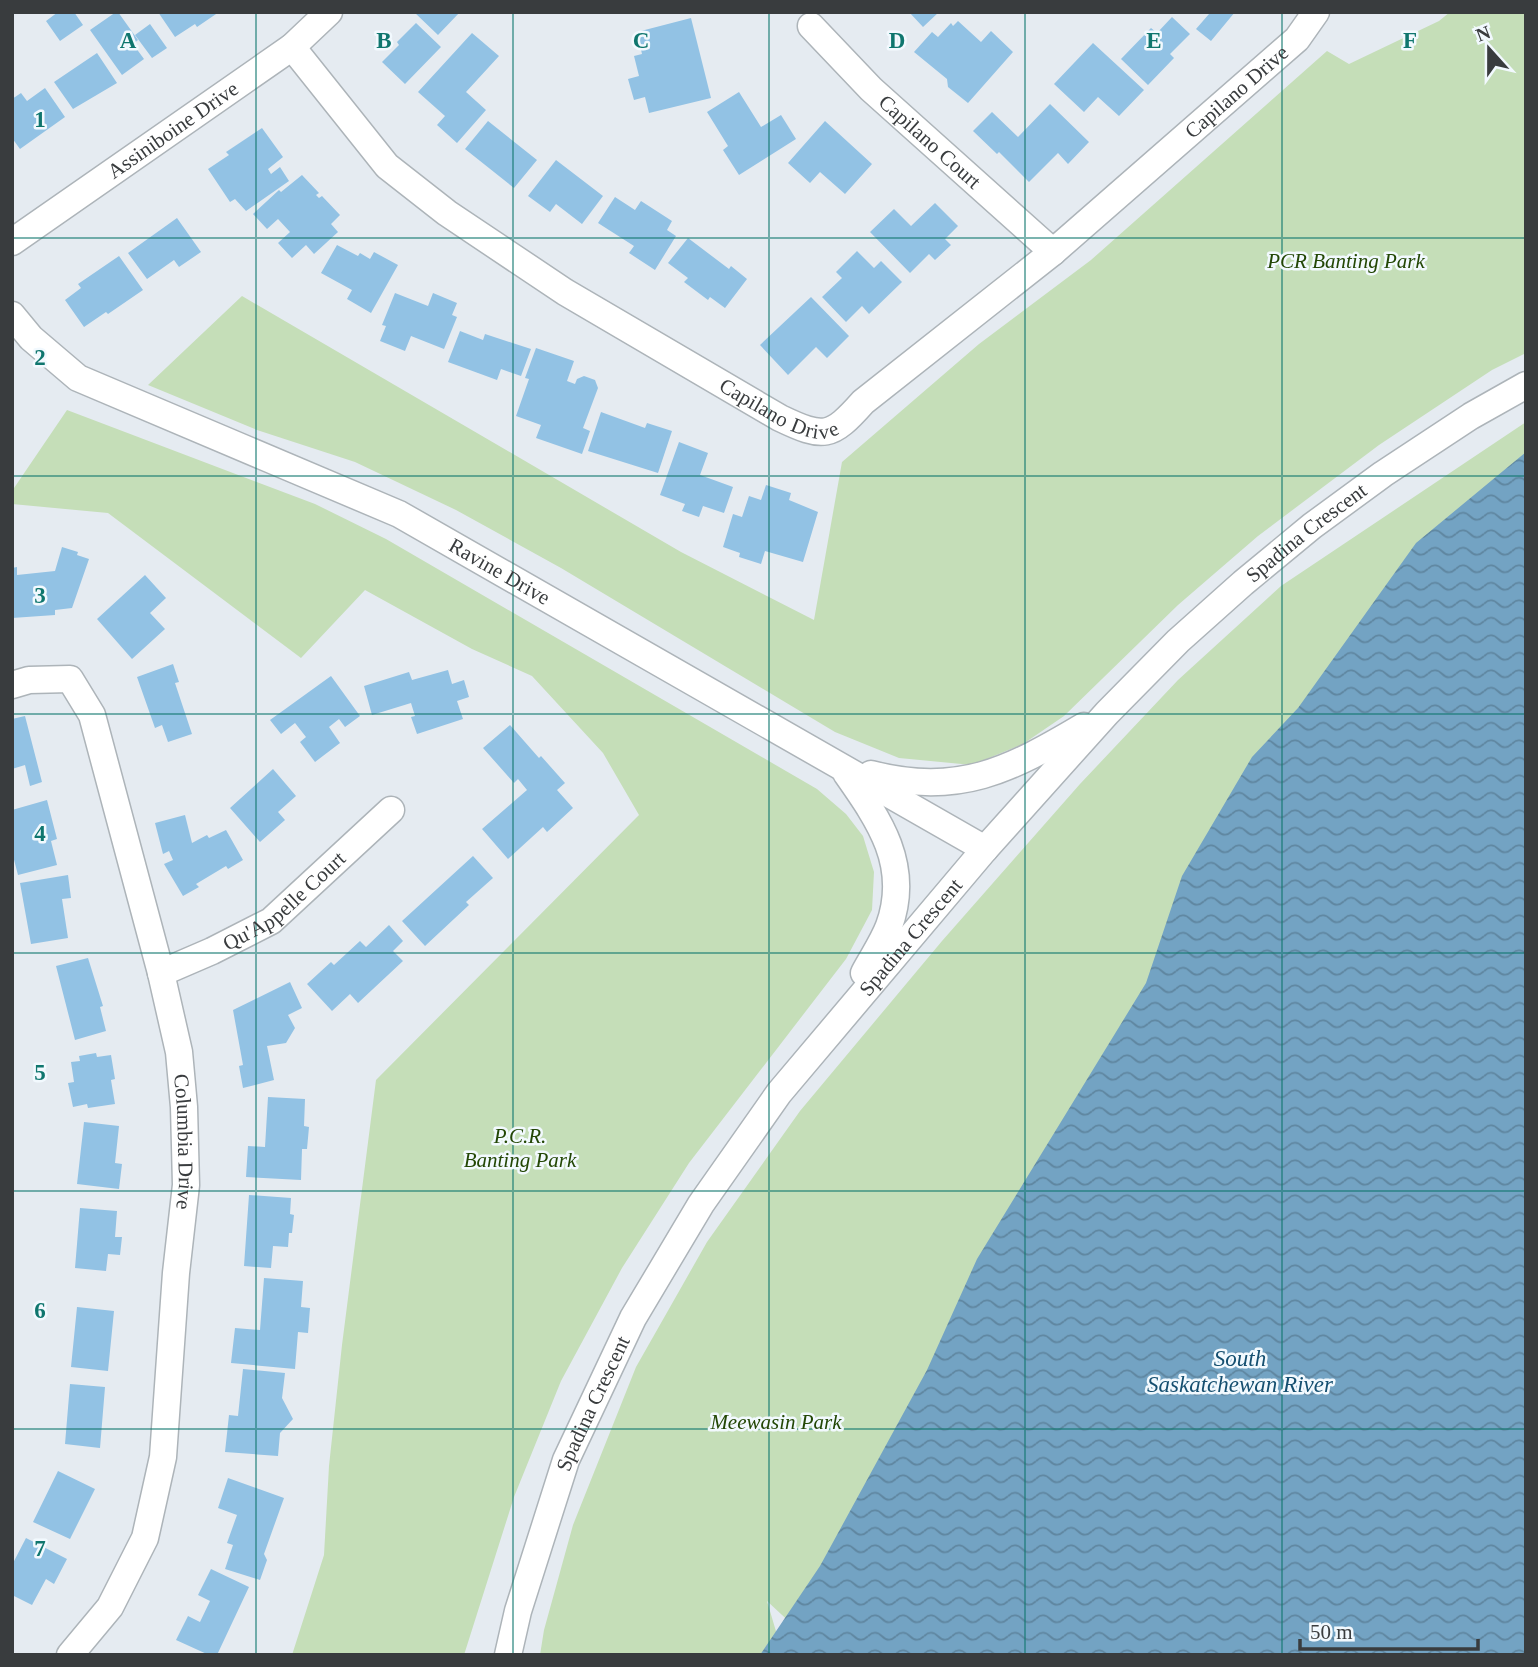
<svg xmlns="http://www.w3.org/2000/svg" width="1538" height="1667" font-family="'Times New Roman',serif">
<defs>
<pattern id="water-waves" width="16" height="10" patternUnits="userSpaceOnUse" patternTransform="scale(1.75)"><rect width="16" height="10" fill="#73a3c3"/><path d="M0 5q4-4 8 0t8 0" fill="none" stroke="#5f86a0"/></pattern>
</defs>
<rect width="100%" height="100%" fill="#e5ebf1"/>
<path fill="#c5deb8" d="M1450 12H1526V353L1492 370 1379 445 1258 536 1178 605 1064 716 1023 744 972 765 899 758 835 732 561 568 456 510 355 462 257 430 148 385 242 296 681 552 814 620 842 462 979 344 1091 260 1327 51 1349 64 1439 21Z
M67 410 315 504 386 539 817 789 846 814 863 836 874 872 872 910 846 959 689 1163 622 1268 561 1381 514 1497 464 1655H292L324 1555 329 1466 342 1345 376 1080 639 815 603 753 532 676 472 649 365 590 301 658 108 513 12 504V491Z
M1526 422V488L796 1628 767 1601 783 1655H540L544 1630 573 1525 636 1367 707 1242 800 1111 942 941 1080 784 1178 680 1281 586Z"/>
<path fill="url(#water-waves)" d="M1526 452V1655H760L820 1566 927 1370 977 1259 1146 983 1182 876 1252 757 1298 708 1416 543Z"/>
<path fill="#92c2e4" d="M58 12H74L83 25 60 41 46 21Z
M116 12H118L138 40 133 44 144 59 122 75 90 30Z
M158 12H219L197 27 195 24 175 37Z
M414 12H460L438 35Z
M909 12H939L923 27Z
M1206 12H1235L1211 41 1196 29 1209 14Z
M1172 17 1190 34 1170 54 1174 58 1148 85 1121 59 1151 28 1157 33Z
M691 18 711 98 649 113 645 97 634 100 628 79 639 76 634 56 642 54 637 32Z
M958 21 981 42 991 31 1013 52 968 103 948 87 947 79 914 52 932 32 938 37 951 23 953 26Z
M416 23 441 47 405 84 382 62 399 45 397 42Z
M150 24 167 48 152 58 135 35Z
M472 33 499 56 466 92 486 110 457 143 437 125 445 116 418 92Z
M1093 43 1144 90 1119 116 1098 97 1084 112 1054 84Z
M97 53 117 83 73 109 54 82Z
M45 88 65 117 20 149 12 138V99L21 93 27 101Z
M739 92 761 127 781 115 796 139 739 175 723 150 728 146 707 112Z
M1050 104 1089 142 1068 164 1058 153 1029 182 999 152 997 154 973 131 992 112 1018 137Z
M488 121 537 160 514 188 465 149Z
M825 121 872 164 845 194 820 172 810 183 788 163Z
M262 128 283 157 268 169 271 174 280 167 289 181 246 211 235 199 230 202 208 169 229 155 226 152Z
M556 160 603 196 582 224 556 204 550 212 528 196Z
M302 175 319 193 316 195 319 198 322 196 340 215 331 224 338 232 314 254 306 245 292 258 278 243 290 232 278 219 267 229 253 214 279 190 281 192Z
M615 197 635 210 641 201 672 221 667 230 676 236 655 270 629 253 634 246 598 223Z
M935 203 958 226 945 239 951 245 935 260 929 254 910 273 870 232 894 209 911 226Z
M177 218 201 252 179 267 174 260 147 279 128 253Z
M688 238 729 269 731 266 747 279 725 308 710 297 708 300 684 282 688 278 668 263Z
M337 245 358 256 360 253 370 259 374 252 398 265 371 313 347 299 352 290 321 273Z
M857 251 874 268 881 261 902 282 869 314 862 306 846 322 822 297 842 278 836 272Z
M119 256 143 290 108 314 106 312 84 327 65 300 81 288 78 284Z
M395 293 428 306 433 293 457 303 452 315 457 317 444 349 411 336 405 351 380 341 386 326 382 325Z
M811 297 849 336 827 358 816 347 788 375 760 345Z
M460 331 483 340 485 334 531 349 521 376 501 369 497 380 448 362Z
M536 348 574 361 567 381 575 384 577 379 584 376 595 380 598 388 583 428 590 431 582 454 536 438 541 425 516 416 529 379 525 378Z
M601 412 645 428 647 423 672 431 658 473 588 451Z
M679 442 708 453 700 475 733 487 724 513 703 506 699 517 682 511 685 504 660 495Z
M766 485 791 493 789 500 818 512 803 562 765 551 761 564 739 557 740 553 723 547 733 514 742 517 749 496 761 500Z
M62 547 78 552 77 555 89 559 72 608 55 610V615L12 618V568L17 567V575L55 571Z
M145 575 166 598 150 613 165 629 132 659 97 619Z
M173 664 179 682 175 683 192 734 168 742 162 725 155 728 137 677Z
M448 670 452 684 464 680 469 697 457 701 463 719 417 734 411 717 415 716 411 703 372 715 364 686 409 672 412 680Z
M331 676 360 716 345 727 339 719 329 727 340 743 315 762 300 742 306 737 295 723 281 734 270 720Z
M25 716 42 782 30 786 25 765 12 769V719Z
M510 725 539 758 541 756 565 783 557 790 573 808 547 832 543 827 508 859 482 829 527 790 518 779 514 783 483 748Z
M273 769 296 796 278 812 285 820 260 842 230 808Z
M47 800 57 839 51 841 57 865 18 875 12 852V810Z
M185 815 192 843 207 835 209 838 226 830 243 860 228 869 226 866 196 884 199 887 183 896 164 864 173 860 169 851 163 854 155 823Z
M473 856 493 878 466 902 469 905 425 946 402 921Z
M68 875 71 898 62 899 68 938 31 944 20 883Z
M389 925 403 941 393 951 403 961 358 1003 350 994 332 1011 307 984 331 962 334 965 360 941 366 947Z
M88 958 103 1006 100 1007 106 1031 75 1040 56 966Z
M290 982 302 1008 288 1015 295 1028 286 1043 267 1046 274 1080 243 1088 239 1066 243 1065 233 1010Z
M96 1053 97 1057 111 1055 115 1079 111 1080 115 1104 88 1108 87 1104 73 1107 68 1083 74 1082 71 1062 80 1061 79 1056Z
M268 1097 305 1099 304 1126 309 1127 307 1149H302L301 1180 246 1177 248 1146 265 1147Z
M84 1122 119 1126 115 1163 122 1164 119 1189 77 1184Z
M249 1195 291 1198 290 1214 294 1215 292 1233H289L288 1247 273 1246 271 1268 244 1266Z
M80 1208 117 1211 115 1237H122L120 1255 108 1254 106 1271 75 1268Z
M264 1278 303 1281 301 1307 310 1308 308 1333 298 1332 295 1369 231 1363 235 1328 260 1330Z
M77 1307 114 1311 108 1371 71 1367Z
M243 1369 285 1373 282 1398 293 1419 280 1433 278 1456 225 1452 229 1415 238 1416Z
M70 1384 105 1387 100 1448 65 1444Z
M58 1471 95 1489 70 1539 33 1522Z
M228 1478 284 1498 264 1554 267 1560 260 1580 225 1569 233 1545 227 1543 237 1515 218 1508Z
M26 1538 67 1559 54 1584 46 1579 32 1605 12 1595V1565Z
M211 1569 249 1587 217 1655H209L176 1640 188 1616 200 1622 210 1601 198 1595Z"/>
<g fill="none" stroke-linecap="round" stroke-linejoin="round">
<g stroke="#adb4b9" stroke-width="29">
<g id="minor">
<path id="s1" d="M811 26 871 89 1053 252"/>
<path id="s2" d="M292 47 387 166 447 213 565 292 780 418C824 439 831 438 863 402L1053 252 1297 39 1316 12"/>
<path id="s3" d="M12 242 292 47 329 12"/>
<path id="s4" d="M12 315 31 338 78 378 399 514 985 849"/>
<path id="s5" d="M12 685 29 680 70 679 92 715 161 973 179 1052 184 1107 186 1185 176 1273 163 1457 145 1538 110 1607 70 1655"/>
<path d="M846 773C879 820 911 865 889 926 883 942 872 958 864 973"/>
<path d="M871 774C958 797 1010 770 1084 726"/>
<path id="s6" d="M161 973 212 951 271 921 391 810"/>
<path id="s7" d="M508 1655 518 1611 566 1460 633 1318 701 1204 779 1093 985 849 1107 713 1178 641 1243 583 1312 526 1383 474 1471 416 1526 385"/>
</g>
</g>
<use href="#minor" stroke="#fff" stroke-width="26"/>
</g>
<path fill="none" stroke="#0f766e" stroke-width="2" stroke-opacity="0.55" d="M256 12V1655M513 12V1655M769 12V1655M1025 12V1655M1282 12V1655M12 238H1526M12 476H1526M12 714H1526M12 953H1526M12 1191H1526M12 1429H1526"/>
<g text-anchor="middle" stroke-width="5" stroke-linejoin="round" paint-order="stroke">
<g font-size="21" fill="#393c3e" stroke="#f2f9fe">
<text dy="7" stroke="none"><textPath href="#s2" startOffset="1202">Capilano Drive</textPath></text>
<text dy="7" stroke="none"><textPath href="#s3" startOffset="196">Assiniboine Drive</textPath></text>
<text dy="7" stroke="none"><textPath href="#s1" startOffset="166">Capilano Court</textPath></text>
<text dy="7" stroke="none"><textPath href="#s2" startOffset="616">Capilano Drive</textPath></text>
<text dy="7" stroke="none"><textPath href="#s7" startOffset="1400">Spadina Crescent</textPath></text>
<text dy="7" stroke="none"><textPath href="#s4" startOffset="556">Ravine Drive</textPath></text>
<text dy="7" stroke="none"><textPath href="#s6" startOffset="144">Qu'Appelle Court</textPath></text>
<text dy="7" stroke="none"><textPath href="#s7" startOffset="833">Spadina Crescent</textPath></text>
<text dy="7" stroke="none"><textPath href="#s5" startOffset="539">Columbia Drive</textPath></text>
<text dy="7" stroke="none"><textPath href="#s7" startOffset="266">Spadina Crescent</textPath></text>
</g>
<g font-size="21" font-style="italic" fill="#234705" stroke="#f2f9fe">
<text x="1346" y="268">PCR Banting Park</text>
<text x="520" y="1143">P.C.R.<tspan x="520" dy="24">Banting Park</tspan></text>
<text x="776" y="1429">Meewasin Park</text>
</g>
<g font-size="23" font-style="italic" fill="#154f70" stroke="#f2f9fe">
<text x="1240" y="1366">South<tspan x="1240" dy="26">Saskatchewan River</tspan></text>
</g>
</g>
<g font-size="23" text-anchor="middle" font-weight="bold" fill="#0f766e" stroke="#f2f9fe" stroke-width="5" stroke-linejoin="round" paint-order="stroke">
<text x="128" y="48">A</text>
<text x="384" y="48">B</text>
<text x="641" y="48">C</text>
<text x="897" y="48">D</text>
<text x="1154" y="48">E</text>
<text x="1410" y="48">F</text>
<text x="40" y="127">1</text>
<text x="40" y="365">2</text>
<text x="40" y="603">3</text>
<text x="40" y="841">4</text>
<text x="40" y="1080">5</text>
<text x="40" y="1318">6</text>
<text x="40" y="1556">7</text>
</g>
<rect width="1538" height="1667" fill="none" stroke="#393c3e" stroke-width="28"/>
<g transform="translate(1489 49) rotate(339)" stroke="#f2f9fe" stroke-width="5" paint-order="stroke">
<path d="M0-5L12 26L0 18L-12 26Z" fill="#393c3e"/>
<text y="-10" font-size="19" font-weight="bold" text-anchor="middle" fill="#393c3e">N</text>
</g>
<path d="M1300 1639v10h178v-10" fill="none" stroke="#393c3e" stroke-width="3.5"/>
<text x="1310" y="1639" font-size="21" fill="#393c3e" stroke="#f2f9fe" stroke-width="5" paint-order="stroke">50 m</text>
</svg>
